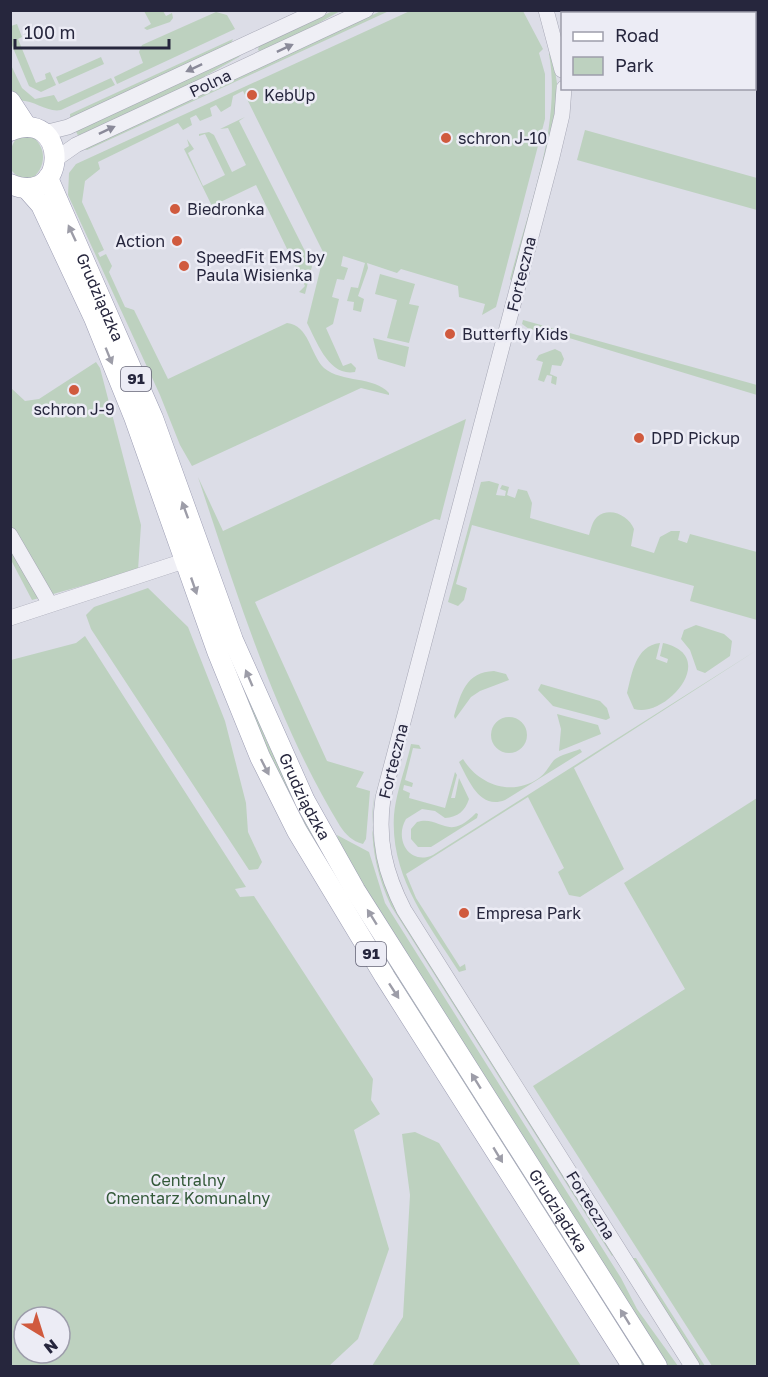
<svg xmlns="http://www.w3.org/2000/svg" width="768" height="1377" font-family="'Golos Text',sans-serif">
<rect width="100%" height="100%" fill="#dcdde7"/>
<path fill="#bdd1bf" fill-rule="evenodd" d="M412 10 523 11 543 49 539 53 545 74V119L496 307 482 315 485 304 459 297 458 286 401 269 397 273 367 263 368 268 358 296 364 299 361 312 353 310 354 302 347 301 351 287 358 288 365 263 343 256 341 266 348 268 344 280 337 279 332 297 339 299 333 324 326 328 343 366 351 363 356 368 355 372C329 377 317 342 307 323L324 254 243 91 233 96 231 106 221 112 216 105 210 108 212 116 200 121 196 115 190 118 192 125 183 130 178 123 98 162 100 169 85 181 82 202 104 250 98 253 100 257 106 254 112 266 109 272 125 307 134 310 168 379 287 323C309 325 310 354 324 368 342 383 374 376 389 393V395L361 388 192 466 180 445 160 395 68 195 69 173 76 164Z
M144 11H163L166 16 172 13 173 18 170 22 147 30 144 28 151 24Z
M333 11H340L296 36 261 52 258 50 259 45Z
M381 11H389L87 150 84 149Z
M216 12 227 15 235 29 117 84 114 77 143 63 139 52 142 45Z
M17 24 22 37 18 39 36 83 46 79 45 74 50 72 56 85 41 92 29 86 11 43V26Z
M233 39 231 43 70 118V114Z
M552 51 558 90 556 114 513 283 510 279C528 210 562 124 549 54Z
M243 52 239 57 173 94 79 137 75 130Z
M101 57 104 64 59 84 56 77Z
M10 63 22 88 35 99 54 95 58 102 111 78 115 85 61 110C46 113 32 98 16 101L11 87Z
M245 117 239 121 307 255 315 254 305 294 299 292 305 286 256 185 212 206 184 149 189 146 187 139 194 149 188 153 203 186 225 175 205 134 199 136V134L209 132 214 135 232 172 246 165 228 128 220 129Z
M585 130 757 178V210L577 160Z
M21 135 34 138C48 150 45 170 30 180L18 177 11 170C11 155 8 144 21 135Z
M380 274 415 284 409 304 419 306 409 343 387 338 397 300 375 294Z
M523 320 757 385V395L556 334 529 329 522 324Z
M373 338 409 347 405 367 378 359Z
M555 349 561 352 564 359 561 366 552 365 550 374 557 377 556 385 551 383 552 376 547 375 544 382 538 380 543 362 536 360 539 355Z
M96 362 100 368 141 525 138 570 32 600 11 560V388L25 401 39 399Z
M466 419 440 520 435 519 255 602 327 761 364 772 356 787 370 791 366 839 363 844C352 841 346 835 340 826 274 717 238 597 198 477L223 531Z
M489 481 499 484 496 495 505 496 506 491 500 489 502 485 509 487 507 495 515 498 518 489 527 491 532 503 530 518 589 535C591 529 592 522 597 517 610 506 629 516 634 529L631 546 654 553 660 537 671 531H680L678 540 687 543 690 534 757 552V620L690 601 694 586 472 525 456 584 467 588 464 600 458 606 448 602 481 482Z
M148 588 188 627 225 721 246 803 248 832 262 862 258 869 249 870 91 629 86 615 94 607Z
M205 594 267 742 314 834 649 1366H640L411 1007 278 779Z
M696 625 724 634 732 641 730 656 705 673 697 670 690 650 681 639 684 630Z
M85 636 246 887 235 889 240 897 254 896 373 1079 371 1100 380 1114 354 1130 389 1249 358 1339 329 1366H11V660L76 643ZM24 1317H60V1353H24Z
M660 643 656 659 667 663 668 659 660 656 663 643C721 656 665 719 634 709L627 693C632 674 635 646 660 643Z
M757 650 574 768 624 869 580 897 569 895 558 872 564 868 528 797 406 874 416 898 460 967 465 964 466 970 459 972C428 923 390 877 394 815 396 792 406 767 411 744L419 745 421 749 413 748 405 780 413 783 412 787 404 785 403 790 410 793 409 798 445 808 455 772 457 775 451 798H455L459 778 469 799C465 811 458 817 445 818L435 811 422 809 406 819C394 839 409 866 433 855Z
M494 671 506 674 509 680 480 691 471 697 455 719 454 716C461 693 466 672 494 671Z
M541 684 600 701 607 708 610 718 606 720 553 706 538 690Z
M557 714 598 725 601 734 559 751 561 729Z
M491 735a18 18 0 1 1 36 0a18 18 0 1 1-36 0Z
M580 749 582 752 505 800C480 810 469 781 459 762L463 759C479 785 512 797 539 778 546 773 549 766 554 760 560 755 573 752 580 749Z
M374 795 372 828 381 872 615 1254 612 1256 391 906C374 869 369 836 374 795Z
M757 798V1366H712L533 1086 685 989 624 883Z
M476 813 478 814 477 818 431 847H418L411 839V829L417 822C441 815 447 843 476 813Z
M337 835 369 852 385 903 621 1278 637 1309 678 1366H663L472 1067 339 844Z
M415 1132 439 1143 581 1366H372L403 1317 410 1195 402 1134Z
M630 1258H636L705 1366H700Z"/>
<g fill="none" stroke-linecap="round" stroke-linejoin="round">
<g stroke="#a5a6b4" stroke-width="16">
<path id="minor" d="M546 10 562 70
M564 88 562 115 552 157 383 798C377 840 385 873 404 910L692 1366
M44 133 68 127 319 10
M56 159 76 145 366 10
M10 535 50 604
M10 618 196 557"/>
</g>
<g stroke="#9c9db3" stroke-width="21">
<g id="major">
<path d="M10 101 27 127"/>
<path d="M10 131C69 106 70 209 10 184"/>
<path id="s1" d="M48 178 153 418 233 640 305 801 355 890 657 1366"/>
<path d="M26 188 41 205 94 318 134 417 217 651 260 757 297 831 385 977 632 1366"/>
</g>
</g>
<use href="#minor" stroke="#efeff5" stroke-width="15"/>
<use href="#major" stroke="#fff" stroke-width="20"/>
</g>
<defs><path id="oneway-solid" d="M-6-.8H1V-3.2L6.5 0L1 3.2V.8H-6Z" transform="scale(1.5)"/></defs>
<g fill="#8a8a99">
<use href="#oneway-solid" transform="translate(285 48) rotate(-25)"/>
<use href="#oneway-solid" transform="translate(194 68) rotate(155)"/>
<use href="#oneway-solid" transform="translate(107 130) rotate(-25)"/>
</g>
<g fill="#9d9da8">
<use href="#oneway-solid" transform="translate(72 233) rotate(-115)"/>
<use href="#oneway-solid" transform="translate(109 356) rotate(68)"/>
<use href="#oneway-solid" transform="translate(185 510) rotate(-110)"/>
<use href="#oneway-solid" transform="translate(194 586) rotate(71)"/>
<use href="#oneway-solid" transform="translate(249 678) rotate(-113)"/>
<use href="#oneway-solid" transform="translate(265 767) rotate(63)"/>
<use href="#oneway-solid" transform="translate(372 917) rotate(-122)"/>
<use href="#oneway-solid" transform="translate(394 991) rotate(57)"/>
<use href="#oneway-solid" transform="translate(476 1081) rotate(-122)"/>
<use href="#oneway-solid" transform="translate(498 1155) rotate(59)"/>
<use href="#oneway-solid" transform="translate(625 1317) rotate(-122)"/>
</g>
<g fill="#d05a3e" stroke="#ececf5" stroke-width="2">
<circle cx="252" cy="95" r="6"/>
<circle cx="446" cy="138" r="6"/>
<circle cx="175" cy="209" r="6"/>
<circle cx="177" cy="241" r="6"/>
<circle cx="184" cy="266" r="6"/>
<circle cx="450" cy="334" r="6"/>
<circle cx="74" cy="390" r="6"/>
<circle cx="639" cy="438" r="6"/>
<circle cx="464" cy="913" r="6"/>
</g>
<g text-anchor="middle" stroke-width="5" stroke-linejoin="round" paint-order="stroke">
<g fill="#ececf5" stroke="#616174" stroke-width="1.5">
<rect x="121" y="367" width="30" height="24" rx="4.5"/>
<rect x="356" y="942" width="30" height="24" rx="4.5"/>
</g>
<g font-size="15" font-weight="bold" fill="#26263d">
<text x="136" y="384">91</text>
<text x="371" y="959">91</text>
</g>
<g font-size="16" fill="#26263d" stroke="#ececf5">
<text transform="translate(210 83) rotate(-25)" y="6">Polna</text>
<text transform="translate(521 274) rotate(-76)" y="6">Forteczna</text>
<text dy="6" stroke="none"><textPath href="#s1" startOffset="130">Grudziądzka</textPath></text>
<text transform="translate(393 761) rotate(-76)" y="6">Forteczna</text>
<text dy="6" stroke="none"><textPath href="#s1" startOffset="670">Grudziądzka</textPath></text>
<text transform="translate(591 1205) rotate(58)" y="6">Forteczna</text>
<text dy="6" stroke="none"><textPath href="#s1" startOffset="1156">Grudziądzka</textPath></text>
</g>
<g font-size="16" fill="#26263d" stroke="#ececf5" text-anchor="start">
<text x="264" y="101">KebUp</text>
<text x="458" y="144">schron J-10</text>
<text x="187" y="215">Biedronka</text>
<text x="165" y="247" text-anchor="end">Action</text>
<text x="196" y="263">SpeedFit EMS by<tspan x="196" dy="18">Paula Wisienka</tspan></text>
<text x="462" y="340">Butterfly Kids</text>
<text x="74" y="415" text-anchor="middle">schron J-9</text>
<text x="651" y="444">DPD Pickup</text>
<text x="476" y="919">Empresa Park</text>
</g>
<g font-size="16" fill="#335939" stroke="#ececf5">
<text x="188" y="1186">Centralny<tspan x="188" dy="18">Cmentarz Komunalny</tspan></text>
</g>
</g>
<rect width="768" height="1377" fill="none" stroke="#26263d" stroke-width="24"/>
<rect x="561" y="12" width="195" height="78" fill="#ececf5" stroke="#9d9dab" stroke-width="1.5"/>
<rect x="573" y="32" width="30" height="9" fill="#ffffff" stroke="#9d9dab" stroke-width="1.5"/>
<text x="615" y="42" font-size="18" fill="#26263d">Road</text>
<rect x="573" y="57" width="30" height="18" fill="#bdd1bf" stroke="#9d9dab" stroke-width="1.5"/>
<text x="615" y="72" font-size="18" fill="#26263d">Park</text>
<g transform="translate(42 1335) rotate(142)"><circle r="28" fill="#ececf5" stroke="#9d9dab" stroke-width="1.5"/>
<path d="M0-4.5L10 22L0 15L-10 22Z" fill="#d05a3e"/>
<text y="-9" font-size="16" font-weight="bold" text-anchor="middle" fill="#26263d">N</text>
</g>
<path d="M15 39v9h154v-9" fill="none" stroke="#26263d" stroke-width="3"/>
<text x="24" y="39" font-size="18" fill="#26263d" stroke="#ececf5" stroke-width="4.5" paint-order="stroke">100 m</text>
</svg>
